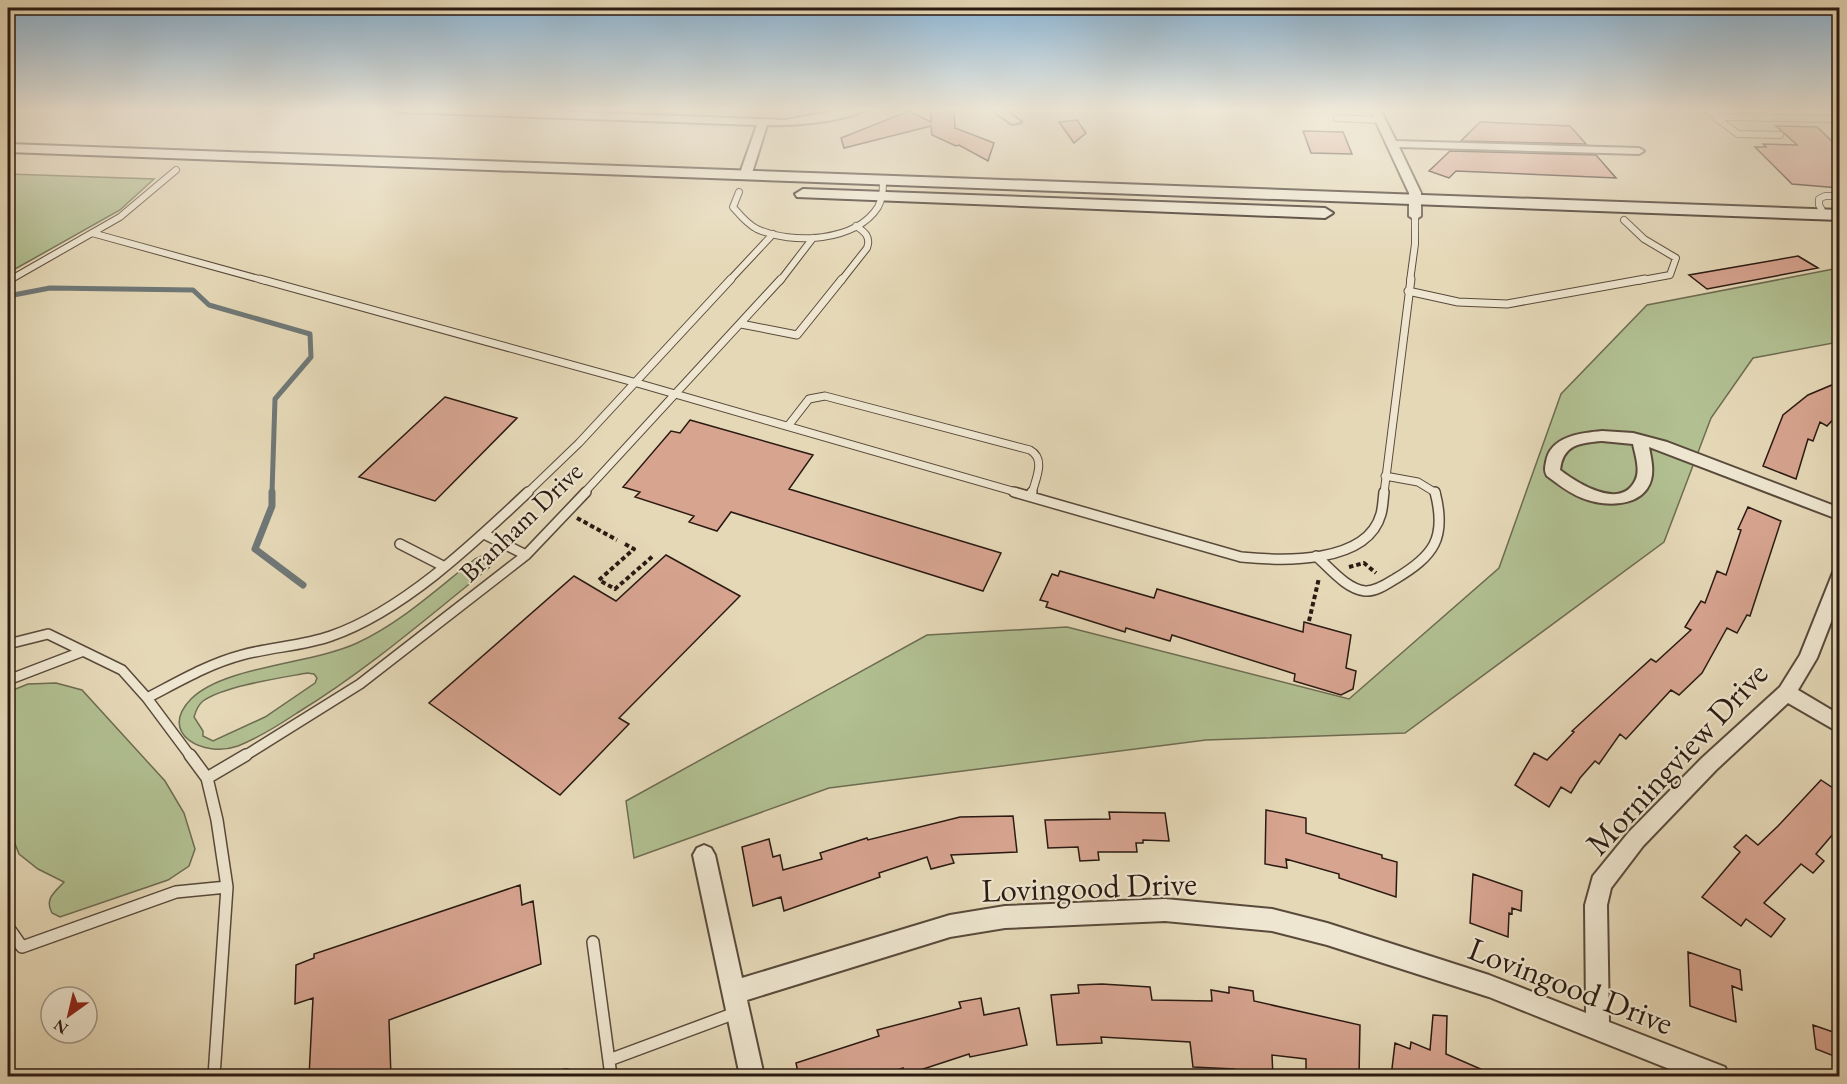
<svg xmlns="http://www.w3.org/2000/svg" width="1847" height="1084" font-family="'EB Garamond',serif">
<rect width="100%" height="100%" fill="#e5d8b7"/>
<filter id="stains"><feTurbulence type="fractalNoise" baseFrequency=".00333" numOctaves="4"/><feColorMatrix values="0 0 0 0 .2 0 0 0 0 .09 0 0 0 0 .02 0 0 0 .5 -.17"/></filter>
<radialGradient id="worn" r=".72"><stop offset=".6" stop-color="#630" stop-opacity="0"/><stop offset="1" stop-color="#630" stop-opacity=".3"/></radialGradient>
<path fill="#b1bf91" stroke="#6e6c52" stroke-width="1.5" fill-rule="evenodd" d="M8 174 154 179 120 210 8 273Z
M1839 268V342L1753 358 1711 418 1664 542 1405 733 1206 740 829 788 634 858 626 801 927 635 1067 627 1349 699 1499 568 1561 394 1647 305Z
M484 555 491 558 492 563 489 568C427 618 366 671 297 713 279 725 258 738 238 746 204 758 157 734 191 699 224 666 312 664 357 643 401 623 438 588 475 559ZM307 673 314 674 317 678 315 683 265 717 213 741 203 736V731L194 717C196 710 198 705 203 701 225 686 280 678 307 673Z
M56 683 82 690 165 781 184 813 195 849 189 866 168 880 60 917 52 913C44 899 55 892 64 882L38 869 19 854 8 826V692L28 684Z"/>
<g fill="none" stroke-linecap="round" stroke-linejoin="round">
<path stroke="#6f7877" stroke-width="5" d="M8 296 50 288 193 290 209 305 310 334 311 357 275 399 272 493"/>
<path stroke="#6f7877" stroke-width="7" d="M272 492V506L255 549 303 585"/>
</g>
<path fill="#d7a490" stroke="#2a1a12" stroke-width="1.5" d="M931 109H954L955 128 994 143 988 161 959 145 956 146 932 135 931 126 844 148 841 138 909 111 931 122Z
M1077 120 1086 133 1074 143 1059 122Z
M1480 122 1570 126 1586 144 1461 141Z
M1776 126 1817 127 1839 148V188L1792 184 1755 147H1766L1763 144 1797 145Z
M1303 131 1343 132 1352 154 1311 153Z
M1450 151 1596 155 1616 178 1456 171 1449 178 1429 171Z
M1798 256 1818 268 1707 289 1689 275Z
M1839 382V413L1827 426 1820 422 1813 441 1808 439 1796 479 1763 466 1783 415 1808 395Z
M445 397 517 418 435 501 359 477Z
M690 420 813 455 789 489 1001 553 983 591 731 512 717 531 689 522 694 516 635 497 640 492 623 487 671 431 680 433Z
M1748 507 1781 521 1750 616 1747 615 1737 633 1727 628 1702 673 1679 695 1671 690 1626 739 1620 734 1599 764 1595 761 1580 778 1571 793 1561 787 1549 807 1515 785 1534 753 1547 760 1574 732 1572 731 1620 687 1651 659 1656 662 1691 630 1685 627 1701 601 1705 603 1717 571 1726 575 1741 530 1738 529Z
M666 555 740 596 619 718 629 724 560 795 429 703 574 576 616 601Z
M1060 571 1154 598 1157 589 1303 632 1304 622 1351 635 1346 668 1356 671 1353 689 1341 695 1294 681 1295 674 1172 635 1170 641 1126 628 1125 632 1046 607 1048 602 1040 600 1052 574 1058 576Z
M1821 780 1839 792V827L1816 854 1824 861 1813 873 1801 864 1764 903 1785 919 1771 937 1746 919 1741 926 1702 897 1740 852 1734 847 1746 835 1758 845 1778 826Z
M1266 810 1306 818V833L1382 855V858L1397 862 1396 897 1339 878V874L1286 859 1287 868 1265 864Z
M1109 812 1165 813 1169 841 1143 840V843H1136L1137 852H1098L1099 860 1080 861 1078 847 1048 848 1045 820 1110 819Z
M1013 816 1017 852 951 855 954 863 931 869 927 857 879 873 880 877 784 911 781 897 753 906 742 847 769 839 773 857 780 855 783 870 822 859 820 853 867 838 868 840 960 817Z
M1473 874 1522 891 1521 911 1512 908V914L1509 913 1508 937 1470 923Z
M520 885 522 905 533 901 541 964 389 1020 391 1077H309L313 998 295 1004 296 965 314 958V954Z
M1688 952 1740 970 1742 990 1732 986 1736 1022 1690 1006Z
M1102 984 1150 987 1152 1000 1212 1001 1211 990 1229 993V987L1253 991 1254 1001 1360 1025 1359 1077H1320L1306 1072V1059L1272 1055 1273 1077H1234V1069L1193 1067 1190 1042 1101 1037 1102 1043 1057 1045 1051 995 1079 993 1078 985Z
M981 998 984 1015 1019 1008 1027 1045 970 1057 969 1054 905 1075 903 1068 877 1077H799L796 1063 879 1036 877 1030 961 1008 959 1002Z
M1433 1015 1447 1016 1446 1054 1499 1077H1391L1395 1043 1410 1049 1411 1042 1430 1050Z
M1813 1025 1839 1034V1058L1816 1049Z"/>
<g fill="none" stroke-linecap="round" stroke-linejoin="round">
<g stroke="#594a3b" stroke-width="8">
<path id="service-far3" d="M1707 109 1711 113 1726 117 1840 119
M1714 116 1738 134 1780 135
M1337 118 1380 120
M739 192 733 207C740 215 747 224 757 229 792 245 856 242 878 207 883 198 883 188 883 179
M1824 214 1819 205V199L1825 196H1840
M1624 220 1644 239 1676 258 1670 275 1637 281
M92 233 266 281
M8 281 120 217 176 170
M729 281 773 234
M780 281 813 238
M841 281 867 248C871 237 865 232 856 226
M1410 281 1415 244V216"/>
</g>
<g stroke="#594a3b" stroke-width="9">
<path id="service-far2" d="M260 279 637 383 1019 493
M8 281 11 279
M1408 291 1458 302 1507 304 1645 279
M741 324 797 335 842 279
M788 426 809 399 825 396 1030 450C1046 459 1036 478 1032 493
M1385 476 1418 482 1436 493
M527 493 579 443 731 279
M584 493 781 279
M1384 493 1411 279"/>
</g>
<g stroke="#594a3b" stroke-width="12">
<path id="service-far1" d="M1014 492 1241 557C1281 561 1367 565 1381 514 1383 507 1383 499 1384 492
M1031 495 1032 492
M484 534 526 555
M400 544 443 566
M1316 556C1329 567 1346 589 1365 591 1375 592 1387 584 1395 579 1434 556 1447 538 1435 492
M8 644 48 634 122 670 147 698 191 757
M8 680 81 652
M147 698C178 682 208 664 242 655 271 647 303 646 331 636 403 611 474 543 528 492
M243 757 360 684 526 555 586 492"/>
</g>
<g stroke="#594a3b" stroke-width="14">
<path id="service" d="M190 755 207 778 217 820 227 887 214 1076
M207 778 246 755
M8 927 22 947 176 892 227 887
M593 942 611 1076
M609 1060 738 1012
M561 1076 566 1075"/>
</g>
<g stroke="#594a3b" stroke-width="4">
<path id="minor" d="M394 109H497L785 120 846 109H866C845 122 792 126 767 125L751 176 745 179 739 176 757 125 399 112Z
M991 109H1004L1021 122 1012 124Z
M1370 109H1380L1396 141 1639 148 1644 151 1639 154 1399 147 1421 193V216L1415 220 1409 216V193Z
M1602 431 1633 433 1667 442 1840 508V520L1649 447C1651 458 1654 469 1651 480 1643 508 1604 507 1582 498 1569 493 1558 484 1547 476 1544 471 1545 467 1546 462 1550 436 1581 433 1602 431ZM1602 441 1633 444C1635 454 1641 471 1635 481 1620 511 1576 482 1560 470 1563 444 1580 443 1602 441Z
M1840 569V599L1817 658 1798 690 1840 715V733L1788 703 1716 770 1643 846 1611 888 1607 905 1609 1022 1725 1067 1728 1076H1687L1489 997 1327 945 1272 931 1165 921 1005 928 950 937 747 1000 764 1076H740L693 855 697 848 704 845 711 848 715 855 742 978 950 915 1005 906 1165 899 1272 909 1327 923 1489 975 1586 1013 1585 905 1593 876 1629 832 1702 758 1780 687 1800 655 1834 570Z"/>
</g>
<g stroke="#2a1a12" stroke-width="4">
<path id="secondary" d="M8 144 1840 210V220L8 152Z
M803 189 1325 208 1333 213 1325 218 797 197 795 194Z"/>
</g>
<path stroke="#2a1a12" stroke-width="4" stroke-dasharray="4.5 3" stroke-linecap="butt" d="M577 518 617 540
M625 544 634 549 599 580 615 589 653 556
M1349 567 1364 563 1376 573
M1309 621 1319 578"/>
<use href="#service-far3" stroke="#eee6d0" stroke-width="6"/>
<use href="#service-far2" stroke="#eee6d0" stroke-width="7"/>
<use href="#service-far1" stroke="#eee6d0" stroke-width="9"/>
<use href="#service" stroke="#eee6d0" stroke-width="11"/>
<use href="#minor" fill="#eee6d0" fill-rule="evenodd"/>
<use href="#secondary" fill="#eee6d0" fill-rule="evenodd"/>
</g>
<linearGradient id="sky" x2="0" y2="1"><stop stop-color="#8ab5d6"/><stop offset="0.42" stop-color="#f3eddf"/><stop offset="1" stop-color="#f3eddf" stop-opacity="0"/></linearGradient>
<rect width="1847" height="261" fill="url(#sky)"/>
<g text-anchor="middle" stroke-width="4.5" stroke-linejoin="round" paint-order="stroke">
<g font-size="27" fill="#2a1a12" stroke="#eee6d0">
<text transform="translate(521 522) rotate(-44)" y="9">Branham Drive</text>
</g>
<g font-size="33" fill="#2a1a12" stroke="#eee6d0">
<text transform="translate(1676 758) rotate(-47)" y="12">Morningview Drive</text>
<text transform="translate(1089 886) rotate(-2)" y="12">Lovingood Drive</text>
<text transform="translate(1571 985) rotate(21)" y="12">Lovingood Drive</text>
</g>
</g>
<rect width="1847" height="1084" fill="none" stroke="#e5d8b7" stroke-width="30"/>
<rect x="9" y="9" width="1829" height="1066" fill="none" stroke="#2a1a12" stroke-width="3"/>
<rect x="15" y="15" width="1817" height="1054" fill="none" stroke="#2a1a12" stroke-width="1.5"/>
<g transform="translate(69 1015) rotate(214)"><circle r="28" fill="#eee6d0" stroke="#a09484" stroke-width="1.5"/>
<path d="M0-4.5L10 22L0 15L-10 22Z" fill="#8f2418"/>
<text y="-9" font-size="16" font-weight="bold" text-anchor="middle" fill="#2a1a12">N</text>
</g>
<rect width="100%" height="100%" filter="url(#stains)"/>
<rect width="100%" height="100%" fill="url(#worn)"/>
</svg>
